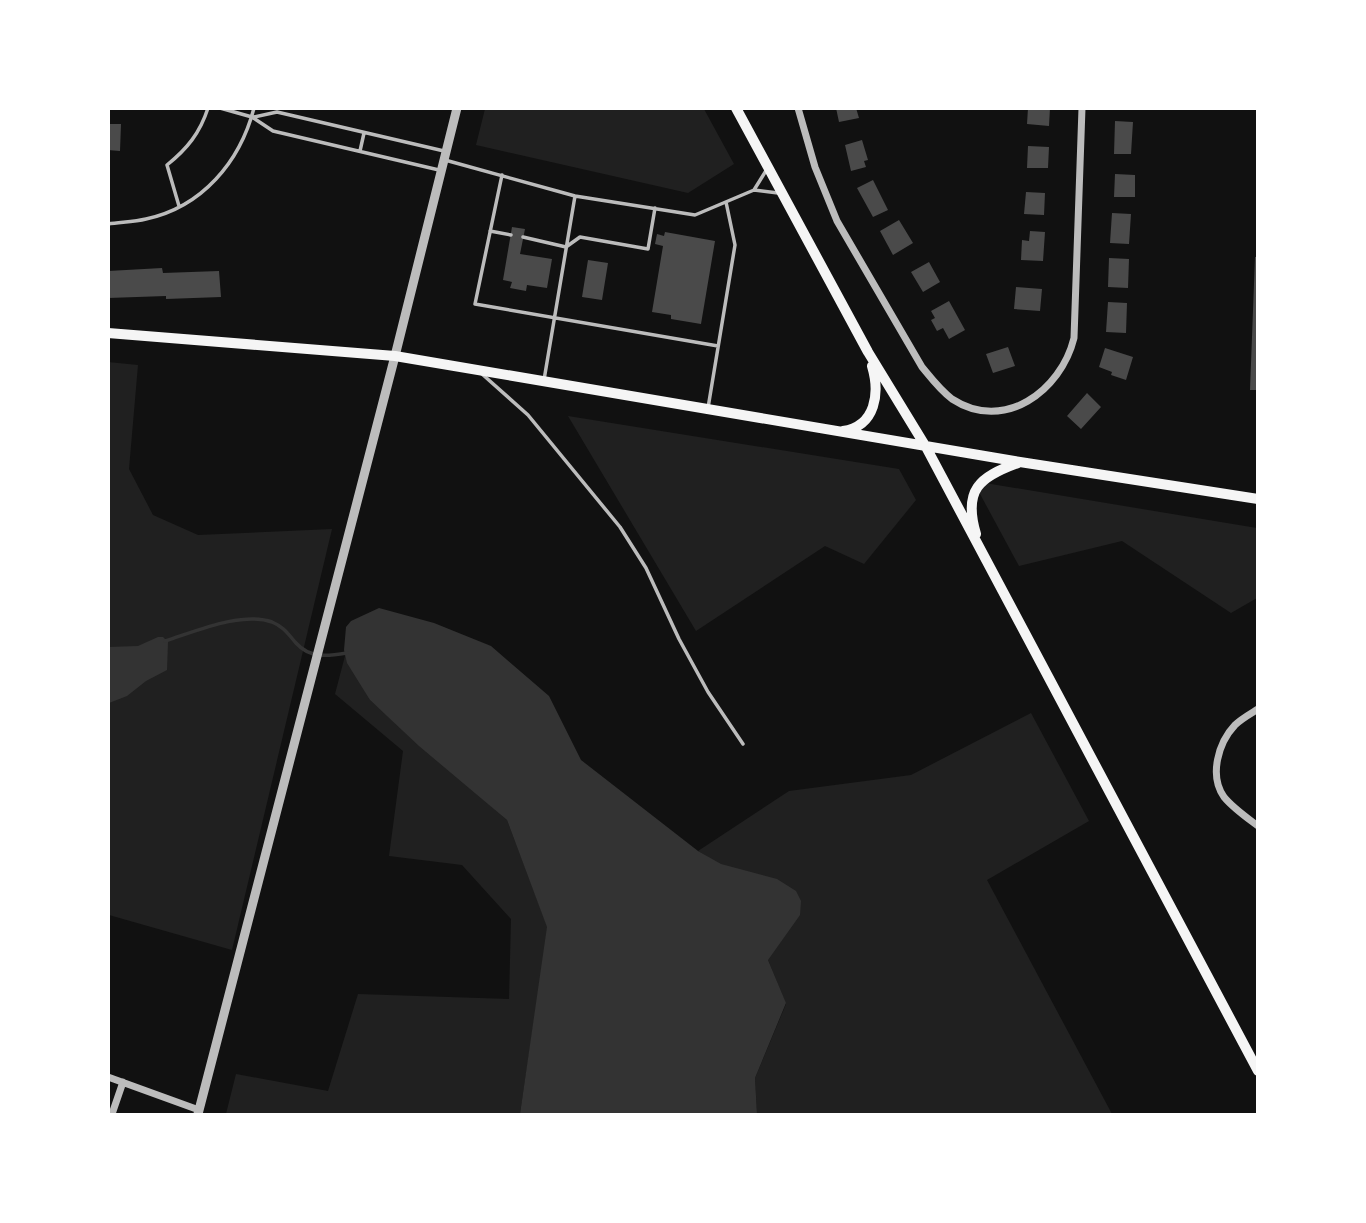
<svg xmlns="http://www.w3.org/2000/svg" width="1366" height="1223" font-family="'IBM Plex Serif',serif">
<rect width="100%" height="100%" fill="#111"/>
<path fill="#202020" d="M485 109H704L734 164 688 193 476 145Z
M108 362 138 365 129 469 153 515 198 535 332 529 232 950 109 915Z
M568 416 899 469 916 500 864 564 825 546 696 631Z
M973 481 1257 528V598L1231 613 1122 541 1019 566Z
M351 633 370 700 507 820 548 928 520 1114H226L236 1074 328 1091 358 994 509 999 511 919 462 865 389 856 403 751 335 694Z
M1031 713 1089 821 987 880 1112 1114H757L755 1078 786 1004 768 960 708 857 698 851 789 791 911 775Z"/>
<path fill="#333" d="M379 608 434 623 491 646 549 696 581 760 698 851 721 864 777 879 796 891 801 901 800 915 768 960 786 1003 755 1078 757 1114H520L547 927 507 820 419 746 370 700 347 663 344 650 346 627 351 621Z
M158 637H163L168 642 167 670 146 681 127 696 109 703V647L138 646Z"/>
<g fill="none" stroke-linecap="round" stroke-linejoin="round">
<path stroke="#333" stroke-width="3.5" d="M165 641C194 632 242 611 272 622 284 627 288 634 296 643 310 659 329 656 347 653"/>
</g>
<path fill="#4a4a4a" d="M836 108H856L859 118 839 122Z
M1028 108H1050L1049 126 1027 124Z
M1115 121 1133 122 1131 154H1114Z
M108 124H121L120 151 108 150Z
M862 140 868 160 864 161 866 167 851 171 845 145Z
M1028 146 1049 147 1048 168H1027Z
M1115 174 1135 175V197H1114Z
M873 180 888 210 873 217 857 188Z
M1026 192 1045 193 1044 215 1024 214Z
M1112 213 1131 214 1129 244 1110 243Z
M899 220 913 243 893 255 880 231Z
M512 227 525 229 520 254 552 259 547 288 527 285 526 291 510 288 512 282 503 280Z
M1030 231 1045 232 1043 261 1021 260 1022 240 1029 241Z
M665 232 715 241 701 324 671 319V315L652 312 663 246 655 244 657 234 664 236Z
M1255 257H1258V390H1250Z
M1109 258 1129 259 1128 288 1108 287Z
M588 260 608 263 602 300 582 297Z
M929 262 940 282 923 292 911 272Z
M162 268 163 273 219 271 221 297 166 299V296L108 298V271Z
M1016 287 1042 289 1040 311 1014 309Z
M949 301 965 330 949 339 943 328 937 331 931 320 935 318 931 311Z
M1108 302 1127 303 1126 333 1106 332Z
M1008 347 1015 366 993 373 986 354Z
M1105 348 1133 357 1126 380 1111 375 1112 372 1099 367Z
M1087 393 1101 407 1081 429 1067 416Z"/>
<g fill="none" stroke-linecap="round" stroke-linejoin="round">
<path stroke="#bcbcbc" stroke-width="3.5" d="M220 108 252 117 273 131 439 170
M254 117 277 112 444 151
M360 151 364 133
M445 160 575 196 695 215 754 190
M767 169 754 190 778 193
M502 175 475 304 718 346
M179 206 167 165C187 149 200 133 208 108
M108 224C121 222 134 222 146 219 202 207 240 162 254 108
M490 231 511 235
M523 237 566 247 580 237 648 249 655 208
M482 374 528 415 620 527 646 568 679 639 708 692 743 744
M544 380 575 196
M708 408 735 245 726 202"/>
<path stroke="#bcbcbc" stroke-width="7" d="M798 108 815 167 837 221 922 367C931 378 940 390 952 399 1004 433 1061 391 1074 338L1082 108
M1258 709C1250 714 1241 719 1235 725 1218 743 1209 776 1224 797 1233 808 1246 817 1258 826
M108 1077 199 1110
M112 1114 123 1082"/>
<path stroke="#bcbcbc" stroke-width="9" d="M198 1114 395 356 457 108"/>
<path stroke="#f5f5f5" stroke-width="10" d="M736 108 868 352 926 447 1258 1071
M108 333 395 356 1020 462 1258 499
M843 431C876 426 880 393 872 366
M976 534C963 490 979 477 1018 463"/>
</g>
<rect width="1366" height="1223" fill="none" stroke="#ffffff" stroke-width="220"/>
</svg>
